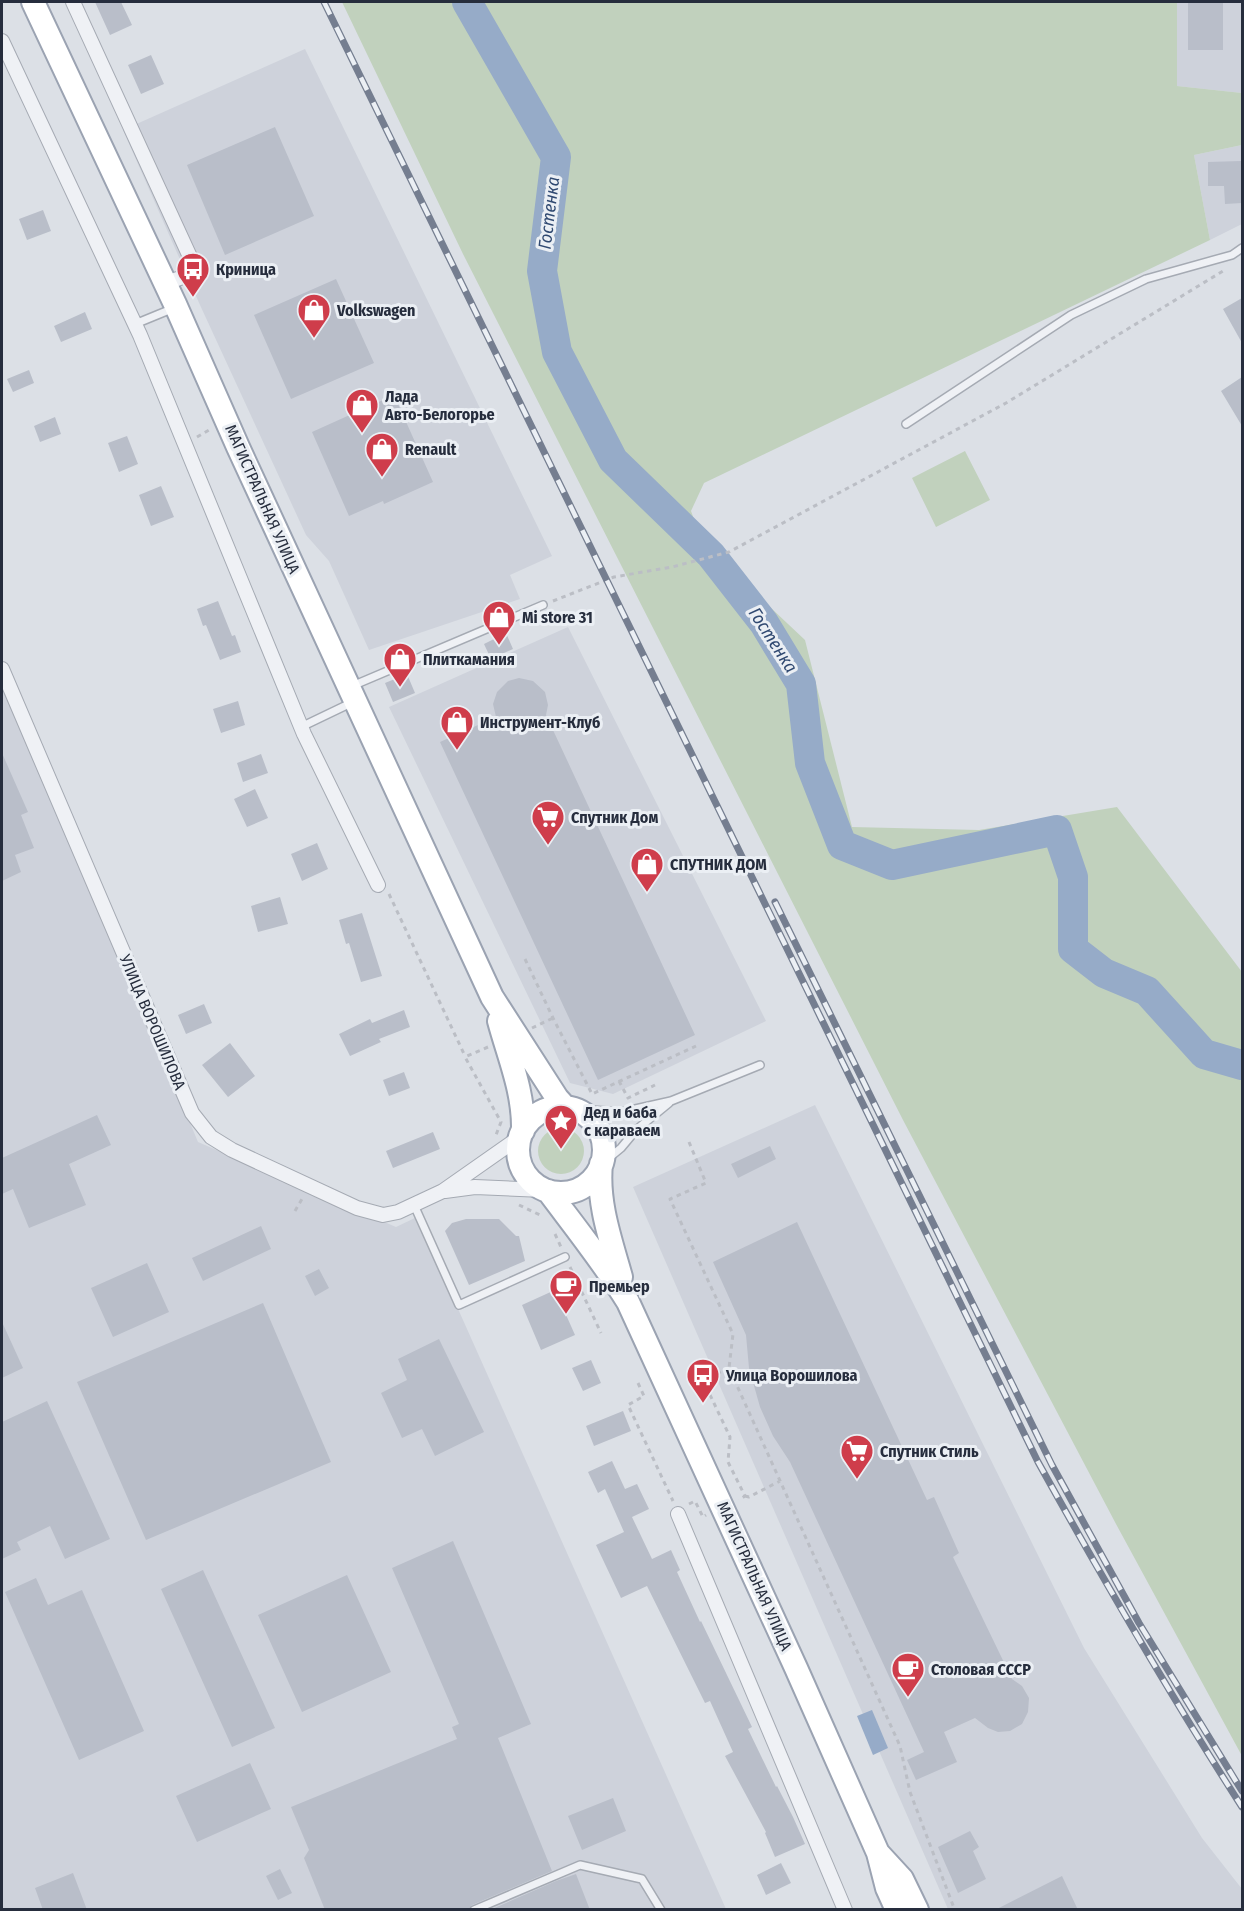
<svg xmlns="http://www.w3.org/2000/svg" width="1244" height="1911" font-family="'Fira Sans Condensed',sans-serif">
<rect width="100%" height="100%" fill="#dce0e6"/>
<path fill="#ced2db" d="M1177 2H1242V93L1177 86Z
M305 49 552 556 510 575 520 599 369 650 329 561 306 535 200 305 123 130Z
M1242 145V224L1210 240 1194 155Z
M568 627 766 1021 613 1094 570 1083 389 707Z
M2 671 198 1142 396 1227 417 1217 726 1909H2Z
M815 1105 1084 1648 1202 1838 1242 1889V1909H948L633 1187Z"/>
<path fill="#c1d1bd" d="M342 2H1177V86L1242 93V145L1194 155 1210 240 704 483 691 511 703 544 805 640 852 827 979 830 1117 807 1242 972V1756L1116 1524 903 1120 463 254Z
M965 451 990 500 936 527 912 478Z
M538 1151a23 23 0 1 1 46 0a23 23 0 1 1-46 0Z"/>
<path fill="#96abc8" d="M872 1710 888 1748 873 1755 857 1716Z"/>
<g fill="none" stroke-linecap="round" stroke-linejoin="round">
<path stroke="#96abc8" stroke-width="30" d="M467 2 556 157 542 271 557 352 613 460 711 555 764 623 801 684 810 763 842 845 892 865 1057 830 1073 877V949L1104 973 1147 991 1204 1054 1242 1065"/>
</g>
<path fill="#b9bec9" d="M95 2H121L132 25 110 35Z
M1188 2H1223V50H1188Z
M151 55 164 84 141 94 128 65Z
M275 127 314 216 225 255 187 165Z
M1241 161 1242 203 1225 204 1224 186H1208V162Z
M43 210 51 231 27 240 19 219Z
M336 279 374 363 291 399 254 315Z
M1242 298V343L1223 309Z
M85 312 92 329 61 342 54 326Z
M29 370 34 383 13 392 7 379Z
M1242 377V426L1221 391Z
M394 395 433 482 384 504 383 501 349 516 312 432Z
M55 417 61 434 40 442 34 426Z
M127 436 138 464 119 472 108 443Z
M161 486 174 517 151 526 139 495Z
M218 601 232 636 235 635 241 652 220 660 206 625 203 626 197 609Z
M506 633 513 649 491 659 484 644Z
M407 674 415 693 393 702 385 683Z
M519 678 533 681 545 692 548 705 546 715 695 1035 598 1080 440 742 496 717 493 704 497 692 508 681Z
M238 701 245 725 221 733 213 709Z
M2 753 28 812 21 815 34 848 15 855 21 872 2 881Z
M261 754 268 773 243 782 237 763Z
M255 789 268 818 247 827 234 799Z
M317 843 328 869 302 881 291 854Z
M280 897 288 924 258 932 251 906Z
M362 913 382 976 361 982 349 943 346 944 339 920Z
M204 1004 212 1023 186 1034 178 1015Z
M404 1010 410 1027 379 1039 381 1042 350 1056 339 1034 370 1019 372 1023Z
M230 1043 255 1076 228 1097 202 1065Z
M404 1072 410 1088 389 1096 383 1080Z
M97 1115 111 1145 69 1164 86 1205 29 1228 13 1189 2 1194V1158Z
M433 1132 440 1149 393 1168 386 1151Z
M770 1146 776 1159 738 1178 731 1164Z
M466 1219H499L516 1236H519L525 1261 469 1285 445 1231 452 1223Z
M797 1222 927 1500 934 1497 959 1553 953 1557 1012 1679 1022 1686 1029 1698 1028 1712 1022 1724 1010 1731 998 1732 988 1728 975 1718 944 1732 957 1762 916 1780 907 1760 924 1752 790 1462 773 1436 760 1407 749 1368 746 1335 713 1262Z
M261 1226 271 1249 203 1281 192 1258Z
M147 1263 169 1312 113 1337 91 1288Z
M319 1269 329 1288 315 1296 305 1276Z
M555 1290 575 1335 541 1350 522 1305Z
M263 1303 331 1462 146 1540 77 1382Z
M2 1322 23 1368 2 1378Z
M439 1339 484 1432 435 1456 422 1429 402 1438 381 1393 407 1380 398 1359Z
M591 1360 601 1383 583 1391 572 1368Z
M47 1401 110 1539 65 1559 50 1526 17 1542 21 1550 2 1559V1422Z
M623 1411 631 1431 594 1446 586 1426Z
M612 1461 625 1489 637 1484 649 1509 632 1517 652 1559 671 1550 680 1570 677 1572 700 1622 701 1621 752 1727 748 1729 776 1787 777 1786 793 1817 805 1844 775 1857 765 1833 766 1832 725 1756 733 1752 710 1701 705 1703 647 1586 621 1598 596 1545 624 1532 605 1489 598 1493 588 1472Z
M453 1541 531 1724 498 1738 552 1871 472 1905 468 1910H325L304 1858 309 1850 291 1807 457 1739 452 1727 459 1724 392 1568Z
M203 1570 275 1728 232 1747 161 1589Z
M347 1575 391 1672 302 1712 258 1615Z
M36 1578 48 1605 82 1590 144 1731 79 1760 5 1592Z
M250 1763 271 1809 197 1842 176 1796Z
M613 1798 626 1831 582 1850 568 1816Z
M970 1831 979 1847 973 1851 986 1879 958 1893 938 1847Z
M781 1863 791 1883 766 1895 757 1875Z
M280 1869 292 1893 278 1900 266 1876Z
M73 1873 87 1910H43L35 1888Z
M576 1874 590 1910H490L556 1881Z
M1062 1876 1078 1910H995Z"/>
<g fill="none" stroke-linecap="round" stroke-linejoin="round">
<g stroke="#a5aab3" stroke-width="10">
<path id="lane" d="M135 324 174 308
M906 424 1071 315 1146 279 1232 255 1242 248
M352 686 543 605
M301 727 351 703
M574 1109 622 1112 671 1101 760 1065
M604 1162 621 1148 636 1130 669 1103
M414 1205 459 1305 565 1257
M474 1910 580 1865 642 1879 661 1910"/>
</g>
<g stroke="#a5aab3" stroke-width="16">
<path id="street" d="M73 2 197 272 166 283
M2 41 140 335 304 734 378 885
M2 669 192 1113 211 1137 232 1150 357 1208 383 1215 398 1212 443 1191 520 1137
M445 1191 475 1187 543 1190
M678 1514 845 1910"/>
</g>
<g stroke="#9ba3b2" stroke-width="26">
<path id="primary" d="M33 2 175 304 238 447 492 997 557 1098 566 1108
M499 1021C509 1058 524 1092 523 1131
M518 1150a43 43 0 1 1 86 0a43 43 0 1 1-86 0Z
M601 1164C597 1203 611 1241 621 1277
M548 1191C575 1227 604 1263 628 1302L796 1668 878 1853 887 1888 897 1910
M879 1854 902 1879 917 1910"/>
</g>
<path stroke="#bbbec5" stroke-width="3" stroke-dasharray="4.5 4.5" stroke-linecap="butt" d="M197 437 209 430
M553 601 614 577 672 567 729 552 1006 403 1223 271
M389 894 465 1056
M525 959 553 1018 592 1094 696 1046
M532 1028 553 1018
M488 1047 465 1057 501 1122 496 1135
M619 1081 628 1098 655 1085
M689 1142 706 1183 670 1199 733 1334 729 1368 900 1746 910 1792 954 1908
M519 1205 540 1215
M295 1211 302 1199
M555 1234 561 1247
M570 1267 601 1333
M729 1368 703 1380 730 1437 728 1462 745 1496 739 1500
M638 1383 644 1396 628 1405 673 1501
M745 1496 749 1497 780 1481
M689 1504 695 1501 703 1517 706 1515"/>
<use href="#lane" stroke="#eff1f5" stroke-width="7"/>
<use href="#street" stroke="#eff1f5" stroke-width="14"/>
<use href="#primary" stroke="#fff" stroke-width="22"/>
<g stroke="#757e90" stroke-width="7">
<path id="rail" d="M324 2 1038 1462C1103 1579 1170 1695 1242 1807
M775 902 1052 1465 1139 1623 1242 1791"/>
</g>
<use href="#rail" stroke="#ebeff4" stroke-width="4.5" stroke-dasharray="14" stroke-linecap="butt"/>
</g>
<defs>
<g id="bus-pin" transform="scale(1.725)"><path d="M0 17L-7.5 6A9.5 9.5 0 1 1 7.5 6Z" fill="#cf3d4b" stroke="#ebeff4"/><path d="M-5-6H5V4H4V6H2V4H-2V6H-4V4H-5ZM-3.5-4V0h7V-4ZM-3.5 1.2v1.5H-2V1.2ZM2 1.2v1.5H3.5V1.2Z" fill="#fff"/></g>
<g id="shop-pin" transform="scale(1.725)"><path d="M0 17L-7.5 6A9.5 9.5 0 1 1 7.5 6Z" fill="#cf3d4b" stroke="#ebeff4"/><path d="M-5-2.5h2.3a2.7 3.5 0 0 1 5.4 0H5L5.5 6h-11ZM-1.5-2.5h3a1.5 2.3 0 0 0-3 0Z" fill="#fff"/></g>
<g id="supermarket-pin" transform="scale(1.725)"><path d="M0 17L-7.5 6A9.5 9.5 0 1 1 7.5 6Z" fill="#cf3d4b" stroke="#ebeff4"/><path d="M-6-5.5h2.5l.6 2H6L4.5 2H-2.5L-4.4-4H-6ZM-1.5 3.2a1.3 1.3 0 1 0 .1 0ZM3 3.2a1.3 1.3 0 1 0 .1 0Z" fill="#fff"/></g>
<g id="sight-pin" transform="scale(1.725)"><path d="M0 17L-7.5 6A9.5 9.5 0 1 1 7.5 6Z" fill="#cf3d4b" stroke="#ebeff4"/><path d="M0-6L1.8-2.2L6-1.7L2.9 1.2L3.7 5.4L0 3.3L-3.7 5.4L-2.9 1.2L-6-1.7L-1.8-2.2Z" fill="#fff"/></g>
<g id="cafe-pin" transform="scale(1.725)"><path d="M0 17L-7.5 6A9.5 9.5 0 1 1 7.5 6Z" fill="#cf3d4b" stroke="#ebeff4"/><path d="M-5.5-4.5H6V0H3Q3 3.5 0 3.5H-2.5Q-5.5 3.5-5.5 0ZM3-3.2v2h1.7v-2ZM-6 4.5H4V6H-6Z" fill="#fff"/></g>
</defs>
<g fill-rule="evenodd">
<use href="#bus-pin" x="193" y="269"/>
<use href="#shop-pin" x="314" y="310"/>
<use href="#shop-pin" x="362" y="405"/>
<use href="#shop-pin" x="382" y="449"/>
<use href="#shop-pin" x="499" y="617"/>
<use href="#shop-pin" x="400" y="659"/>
<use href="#shop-pin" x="457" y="722"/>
<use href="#supermarket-pin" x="548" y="817"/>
<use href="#shop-pin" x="647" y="864"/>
<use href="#sight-pin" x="561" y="1121"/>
<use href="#cafe-pin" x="566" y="1286"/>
<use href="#bus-pin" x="703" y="1375"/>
<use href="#supermarket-pin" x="857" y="1451"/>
<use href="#cafe-pin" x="908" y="1669"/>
</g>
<g text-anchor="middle" stroke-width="6" stroke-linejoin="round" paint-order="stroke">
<g font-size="16" font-weight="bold" fill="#262d3d" stroke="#ebeff4" text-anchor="start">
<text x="216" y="275">Криница</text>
<text x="337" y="316">Volkswagen</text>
<text x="385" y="402">Лада<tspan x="385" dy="18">Авто-Белогорье</tspan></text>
<text x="405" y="455">Renault</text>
<text x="522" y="623">Mi store 31</text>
<text x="423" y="665">Плиткамания</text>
<text x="480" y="728">Инструмент-Клуб</text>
<text x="571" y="823">Спутник Дом</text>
<text x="670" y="870">СПУТНИК ДОМ</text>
<text x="584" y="1118">Дед и баба<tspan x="584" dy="18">с караваем</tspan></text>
<text x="589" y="1292">Премьер</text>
<text x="726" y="1381">Улица Ворошилова</text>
<text x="880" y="1457">Спутник Стиль</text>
<text x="931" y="1675">Столовая СССР</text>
</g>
<g font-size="16" fill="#262d3d" stroke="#ebeff4">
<text transform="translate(263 499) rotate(66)" y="6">МАГИСТРАЛЬНАЯ УЛИЦА</text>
<text transform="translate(153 1022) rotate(67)" y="6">УЛИЦА ВОРОШИЛОВА</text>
<text transform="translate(755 1576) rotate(66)" y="6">МАГИСТРАЛЬНАЯ УЛИЦА</text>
</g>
<g font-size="18" font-style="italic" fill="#304971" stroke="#ebeff4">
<text transform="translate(549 213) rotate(-83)" y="6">Гостенка</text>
<text transform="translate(773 640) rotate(57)" y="6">Гостенка</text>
</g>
</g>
<rect width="1244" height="1911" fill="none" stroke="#262d3d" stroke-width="6"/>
</svg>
